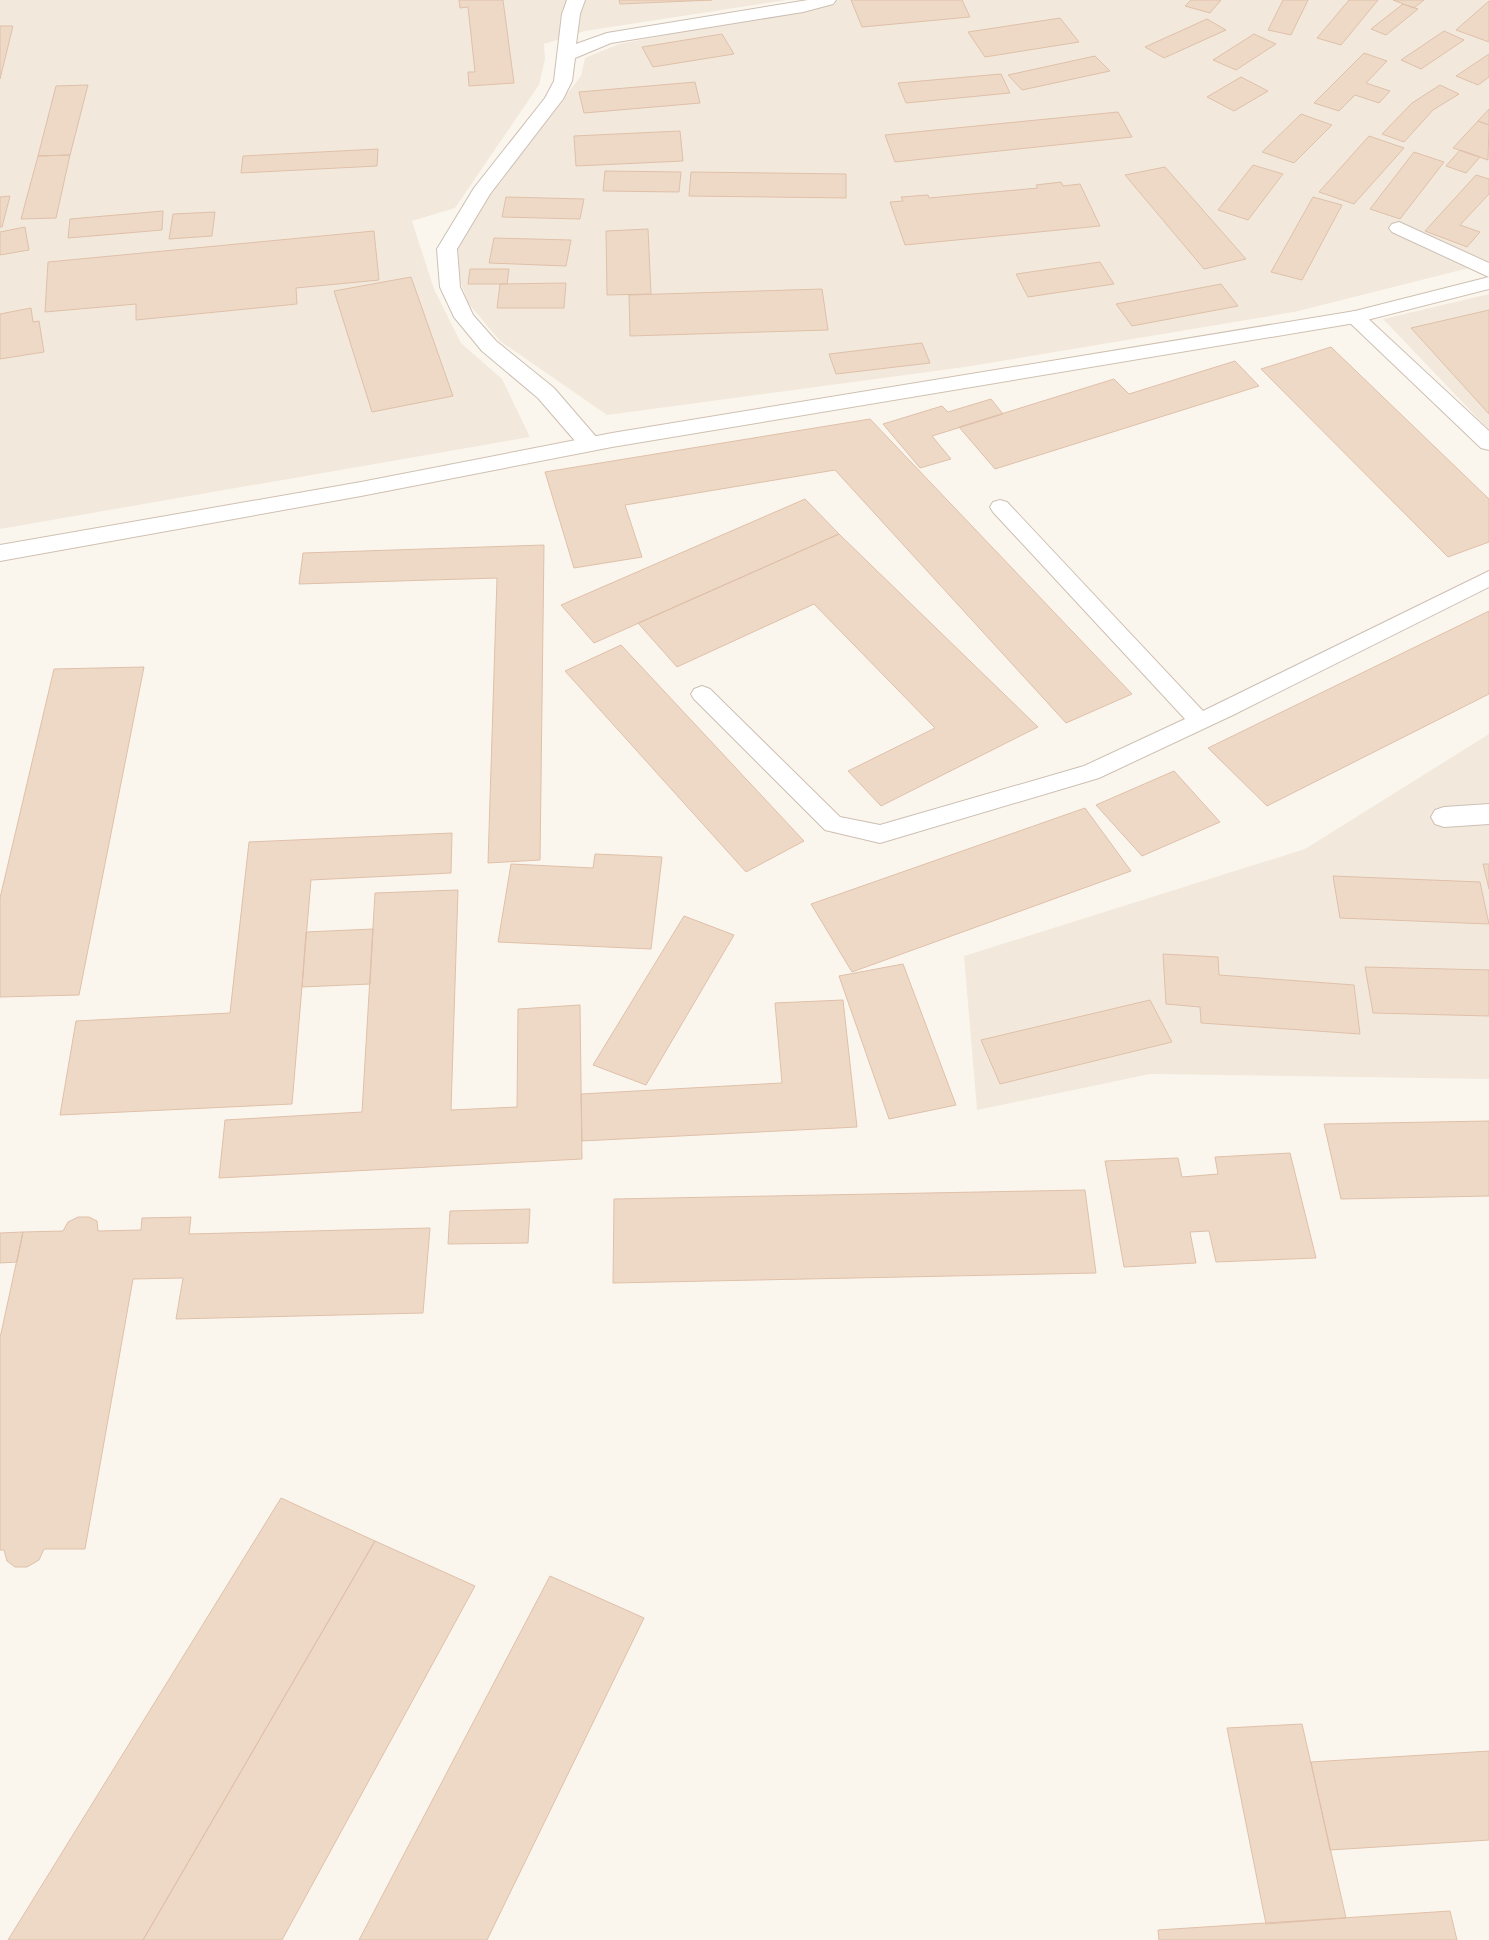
<svg xmlns="http://www.w3.org/2000/svg" width="1489" height="1940" font-family="'Work Sans',sans-serif">
<rect width="100%" height="100%" fill="#fbf6ed"/>
<path fill="#f2e9dc" d="M0 0H787L585 31 544 44 545 59 539 85 455 208 412 221 434 289 461 343 502 379 530 437 0 529Z
M839 0H1489V263L1294 312 965 367 607 415 500 341 468 303 460 280 458 248 486 197 581 76 585 58 619 44 799 10Z
M1489 294V430L1383 319Z
M1489 734V1079L1150 1074 977 1110 964 956 1305 849Z"/>
<path fill="#eed9c7" stroke="#dfc0a9" d="M459 0H503L514 83 469 86 468 72H475L468 7 460 8Z
M619 0H712L620 4Z
M851 0H962L970 17 862 27Z
M1191 0H1221L1210 13 1185 6Z
M1283 0H1308L1291 35 1268 30Z
M1349 0H1378L1341 45 1317 38Z
M1393 0H1424L1414 8Z
M1489 1V42L1456 30Z
M1403 4 1418 9 1386 35 1371 29Z
M1060 18 1079 42 985 57 968 32Z
M1207 19 1226 30 1164 58 1145 47Z
M0 26H13L0 79Z
M1444 31 1464 40 1421 69 1401 60Z
M722 34 734 54 653 67 642 47Z
M1254 34 1276 44 1236 70 1213 60Z
M1364 53 1387 61 1366 83 1390 91 1379 103 1355 95 1339 111 1314 103Z
M1489 54V77L1478 85 1456 76Z
M1095 56 1110 71 1022 90 1008 75Z
M1001 74 1010 93 906 103 898 83Z
M1241 77 1268 91 1234 111 1207 97Z
M695 82 700 103 584 113 579 92Z
M88 85 70 155 38 156 56 86Z
M1440 85 1459 94 1433 110 1404 142 1382 134 1412 103Z
M1489 109V125L1478 121Z
M1118 112 1132 137 895 162 885 135Z
M1301 114 1332 125 1294 163 1262 152Z
M1478 121 1489 125 1488 160 1453 148Z
M680 131 683 161 576 166 574 136Z
M1369 136 1404 148 1354 204 1319 192Z
M378 149 377 166 241 173 243 156Z
M1460 150 1480 157 1466 173 1446 166Z
M1414 152 1444 162 1400 219 1370 209Z
M70 155 56 218 21 219 38 156Z
M1253 165 1283 174 1248 220 1218 210Z
M1165 167 1246 259 1204 269 1125 175Z
M605 171 681 172 679 192 603 191Z
M691 172 846 174V198L689 196Z
M1476 175 1489 179V194L1460 225 1480 232 1467 247 1425 231Z
M1061 182 1063 186 1080 184 1100 226 905 245 890 202 903 201 901 197 928 195 929 198 1038 188 1036 185Z
M10 196 2 227H0V197Z
M506 197 584 199 580 219 502 217Z
M1313 197 1342 205 1302 280 1271 272Z
M163 211 162 230 68 238 70 219Z
M215 212 212 236 169 239 173 214Z
M25 227 29 250 0 255V232Z
M648 229 651 294 607 295 606 231Z
M374 231 379 280 296 288 297 304 136 320V304L45 312 48 262Z
M494 238 571 240 566 266 489 263Z
M1100 262 1114 284 1028 297 1016 274Z
M470 269H509L507 284H468Z
M411 277 453 396 372 412 334 291Z
M566 283 564 308H497L500 284Z
M1221 284 1238 306 1132 326 1116 304Z
M822 289 828 330 630 336 629 295Z
M31 308 33 322 39 321 44 352 0 359V314Z
M1489 310V414L1411 328Z
M922 343 930 363 836 374 829 354Z
M1331 347 1489 499V542L1448 557 1261 369Z
M1235 361 1259 386 995 469 959 427 1114 379 1129 394Z
M991 399 1003 414 932 436 951 459 920 468 883 424 942 406 948 412Z
M870 419 1132 694 1066 723 835 470 625 505 642 557 574 568 545 472Z
M805 499 839 534 594 643 561 605Z
M839 534 1038 727 881 806 848 771 935 728 814 604 677 667 638 623Z
M544 545 540 860 488 863 497 578 299 584 303 553Z
M1489 611V694L1267 806 1208 748Z
M621 645 804 841 746 872 565 671Z
M144 667 79 995 0 997V898L54 669Z
M1174 771 1220 822 1142 856 1096 805Z
M1085 808 1131 871 852 972 811 904Z
M452 833 451 873 311 880 292 1104 60 1115 76 1021 230 1013 249 842Z
M595 854 662 857 651 949 498 942 511 864 593 868Z
M1483 864H1489V889Z
M1333 876 1480 882 1489 924 1340 918Z
M458 890 451 1110 517 1107 518 1009 580 1005 582 1159 219 1178 225 1120 362 1112 375 893Z
M684 916 734 935 646 1085 593 1065Z
M373 929 370 984 302 987 306 932Z
M1163 954 1218 957 1219 975 1354 985 1360 1034 1201 1023 1200 1007 1166 1004Z
M903 964 956 1105 889 1119 839 976Z
M1365 967 1489 970V1016L1373 1013Z
M843 1000 857 1127 582 1141 581 1094 782 1083 775 1003Z
M1150 1000 1172 1042 1000 1084 981 1040Z
M1489 1121V1196L1341 1199 1324 1124Z
M1290 1153 1316 1258 1216 1262 1209 1231 1190 1232 1196 1263 1124 1267 1105 1161 1178 1158 1182 1177 1218 1174 1215 1157Z
M1085 1190 1096 1273 613 1283 614 1199Z
M530 1209 528 1243 448 1244 450 1211Z
M78 1217H89L97 1221 98 1231 141 1230 142 1218 191 1217 189 1234 430 1228 423 1313 176 1319 183 1278 133 1279 85 1549H44L39 1560 27 1567H15L7 1561 4 1550H0V1338L23 1232 63 1231 68 1222Z
M23 1232 17 1262 0 1263V1233Z
M281 1498 375 1541 143 1940H8Z
M375 1541 475 1586 282 1940H143Z
M550 1576 644 1618 487 1940H359Z
M1302 1724 1346 1918 1266 1924 1227 1728Z
M1489 1751V1840L1330 1850 1311 1762Z
M1450 1911 1457 1940H1159L1158 1930Z"/>
<g fill="none" stroke-linecap="round" stroke-linejoin="round">
<g stroke="#cdbfb3" stroke-width="2">
<path id="lane" d="M1000 500 1007 502 1203 711 1489 571V587L1233 715 1099 778 880 843 825 830 694 699 691 694 694 689 702 686 710 689 840 817 880 825 1084 766 1185 719 993 512 990 507 993 502Z"/>
</g>
<g stroke="#cdbfb3" stroke-width="2">
<path id="street" d="M567 0H585L580 14 576 44 607 33 808 0H836L833 4 803 12 611 43 575 58 572 81 563 99 490 194 457 249 460 287 473 315 496 341 554 388 598 439 601 444 598 449 590 451 582 449 538 398 482 351 454 317 440 287 437 249 474 188 545 98 554 81 562 14Z
M1399 222 1489 263V277L1392 232 1389 228 1392 224Z
M1355 311 1362 313 1489 431V450L1481 448 1348 321 1345 317 1348 313Z
M1489 804V824L1444 827 1435 824 1431 817 1435 810 1444 807Z"/>
</g>
<g stroke="#cfc0b1" stroke-width="2">
<path id="secondary" d="M1489 277V289L1355 323 612 447 361 496 0 561V545L361 482 612 433 1355 311Z"/>
</g>
<use href="#lane" fill="#fff" fill-rule="evenodd"/>
<use href="#street" fill="#fff" fill-rule="evenodd"/>
<use href="#secondary" fill="#fff" fill-rule="evenodd"/>
</g>
</svg>
